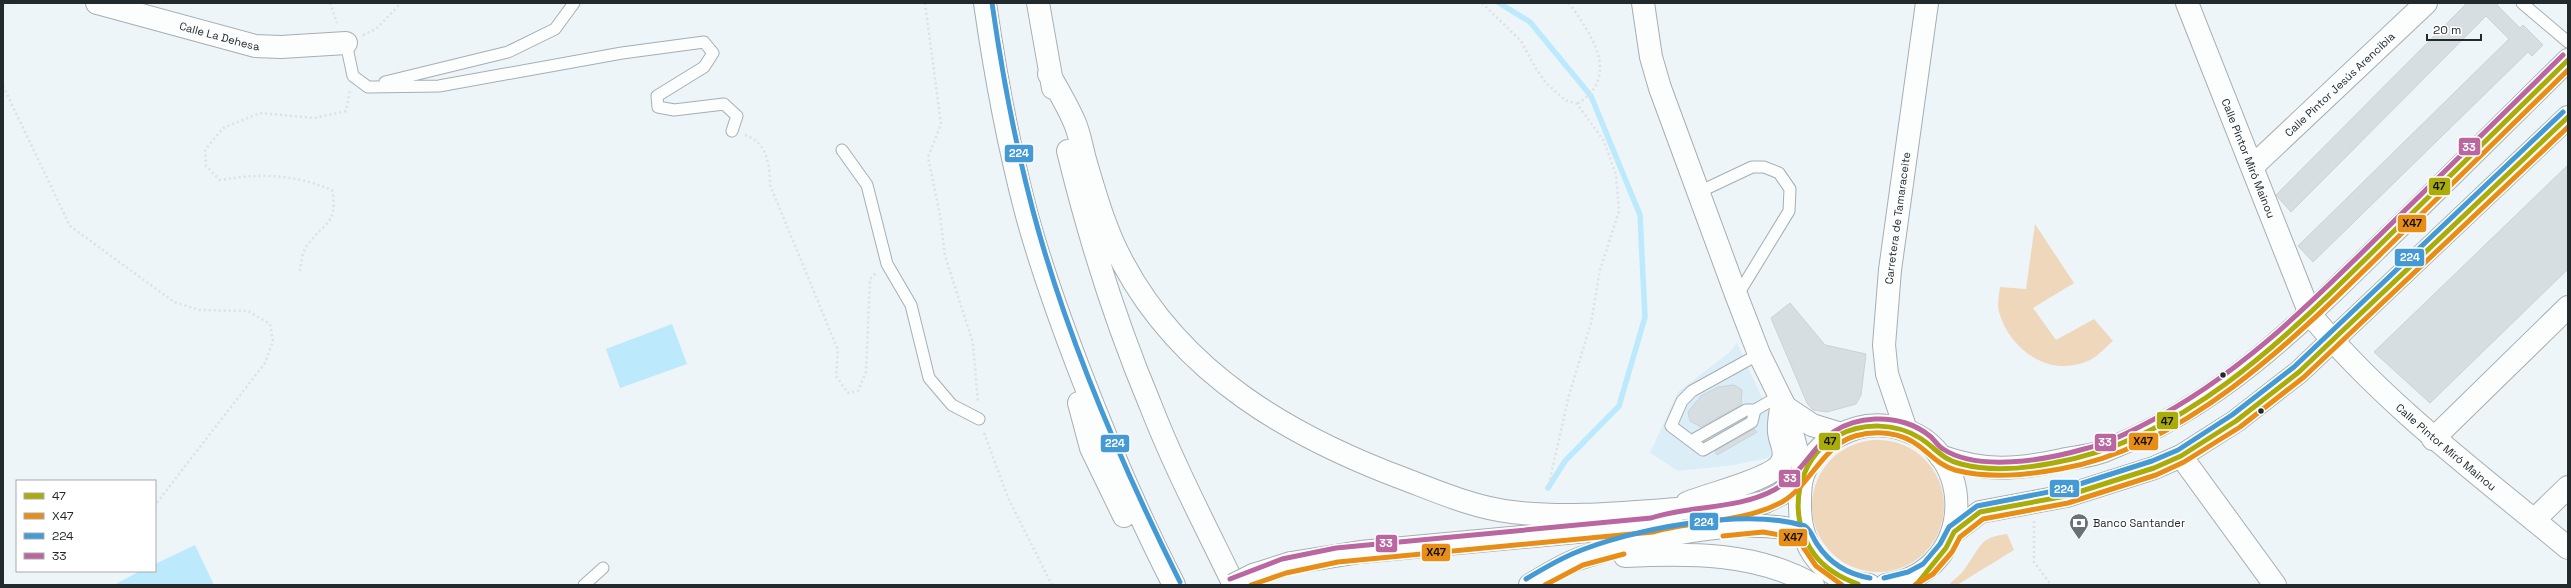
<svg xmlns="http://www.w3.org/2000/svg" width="2571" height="588" font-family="'Space Grotesk',sans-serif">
<rect width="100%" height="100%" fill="#edf5f9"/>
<path fill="#dbedf6" d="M1737 343 1769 413 1767 423 1773 432 1778 456 1734 465 1678 471 1650 453 1678 392 1730 352Z"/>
<path fill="#efd7bc" d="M2035 224 2074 283 2033 308 2056 340 2094 319 2113 341C2107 346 2099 355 2092 359 2052 380 2010 351 1999 312 1997 305 1999 294 2000 287L2026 289Z
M1812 506a66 66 0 1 1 132 0a66 66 0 1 1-132 0Z
M2007 534 2014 550 1957 585H1949C1954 579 1962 574 1966 567 1981 547 1979 537 2007 534Z"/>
<path fill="#bce9fc" d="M672 324 687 364 620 388 606 349Z
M195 545 214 585H114L140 571H155V564Z"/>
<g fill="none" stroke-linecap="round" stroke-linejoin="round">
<path stroke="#bce9fc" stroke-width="5.5" d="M1499 3 1530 22 1591 96 1640 215 1645 317 1619 406 1565 461 1548 488"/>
</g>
<path fill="#d7dee1" stroke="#cbd2d6" d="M2467 3H2499L2497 5 2520 28 2523 25 2543 45 2532 56 2528 52 2313 262 2298 246 2509 39 2486 16 2291 212 2276 195Z
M2568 165V269L2430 403 2374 352Z
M1790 303 1825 345 1866 354 1861 395 1856 404 1827 412 1813 410 1807 403 1771 318Z
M1734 385 1742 390 1741 405 1701 427 1690 421 1688 412 1701 396 1718 387Z
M1754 429 1757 432 1717 455 1715 451Z"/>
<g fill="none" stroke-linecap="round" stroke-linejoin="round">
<g stroke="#a7aeb1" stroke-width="13">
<path id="lane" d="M2522 3 2568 42
M346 43 353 76 368 87 439 86 622 53 704 42 713 53 704 67 657 96 658 107 674 110 724 104 737 116 732 131
M385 82 508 52 555 29 574 3
M842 150 867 185 887 264 911 305 929 378 952 405 979 419
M1699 192 1752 167H1764L1779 173 1790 189 1789 211 1737 296
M1755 410 1752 422 1703 450 1671 426 1682 401 1692 391 1759 354
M1691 441 1746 410H1755L1779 396
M584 585 603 568"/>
</g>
<g stroke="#a7aeb1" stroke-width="24">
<g id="street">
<path id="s1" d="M97 3 255 46 281 47 346 43"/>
<path id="s2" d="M2187 3 2310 314C2384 404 2479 474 2568 548"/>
<path id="s3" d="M2253 166 2426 3"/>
<path d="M2433 439 2568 307"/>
<path d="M2181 456 2275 585"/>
<path d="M2534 520 2568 487"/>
</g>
</g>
<g stroke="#a7aeb1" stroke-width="24">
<g id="secondary">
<path d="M1643 3 1651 57 1660 88 1737 297 1759 354 1785 407 1798 455 1805 470"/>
<path d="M1785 407 1812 425 1841 434"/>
<path id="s4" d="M1906 430 1887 374 1884 345 1890 270 1927 3"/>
<path d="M1940 456C1985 472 2016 470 2062 460 2076 457 2091 456 2104 451 2225 404 2308 316 2398 228 2455 172 2511 116 2568 60"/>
<path d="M1954 532 1980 512 2066 496 2154 468 2181 456 2236 421 2299 372 2568 117"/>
<path d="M1869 585C1823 581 1799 547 1800 502 1800 493 1800 481 1804 473 1816 441 1855 421 1888 426 1980 439 1979 573 1886 585"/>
</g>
</g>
<g stroke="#a7aeb1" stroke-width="24">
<path id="highway" d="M985 3C995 73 1008 143 1026 212 1040 264 1058 314 1077 364 1106 440 1137 513 1174 585
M1038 3 1053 88
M1049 74C1058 90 1067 105 1074 121 1080 134 1082 150 1086 163 1096 197 1106 232 1123 263 1183 375 1291 437 1407 480 1441 493 1476 508 1512 512 1578 520 1645 510 1711 507L1730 509
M1068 151C1089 237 1116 323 1150 404 1174 466 1205 525 1234 585
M1079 403 1091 448 1124 516
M1687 503C1707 494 1778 479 1783 459 1786 449 1780 442 1779 432 1778 422 1781 411 1782 401
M1717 513 1765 502 1781 494 1803 473
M1625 556C1688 553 1757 552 1813 585
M1291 563 1360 552 1652 525 1671 519
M1530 585C1545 576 1564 564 1581 558 1638 539 1744 514 1802 532"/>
</g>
<path stroke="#dee0e1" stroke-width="2.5" stroke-dasharray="2 3" stroke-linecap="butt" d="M330 3 337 23
M925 3 941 124 928 157 940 215 945 256 973 343 978 403
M1482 3 1521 41 1535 67 1546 83 1565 100 1577 104 1604 141 1616 175 1619 211 1600 270 1591 323 1569 395 1548 488
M1569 3C1591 34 1622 76 1577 104
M3 6 8 3
M363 35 376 29 401 3
M3 86 70 226 174 302 199 310 248 311 270 324 273 341 265 363 155 505
M745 135C767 142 770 165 770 185L838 350 836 376 848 393 858 391 866 372 870 279 876 273
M300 271C301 264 302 253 306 247 323 222 339 225 332 190 292 174 262 173 220 180L206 166 205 150 223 128 260 113 315 118 346 111 350 90
M984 433 1009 500 1052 585
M2034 521V562L2051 585"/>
<use href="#lane" stroke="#fcfefe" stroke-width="11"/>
<use href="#street" stroke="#fcfefe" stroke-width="22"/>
<use href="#secondary" stroke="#fcfefe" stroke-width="22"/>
<use href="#highway" stroke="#fcfefe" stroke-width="22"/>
<g stroke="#a7aeb1" stroke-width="24" stroke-linecap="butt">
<path id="highway-bridge" d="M1233 585 1253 575 1291 563"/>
</g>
<use href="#highway-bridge" stroke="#fcfefe" stroke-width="22"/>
<g stroke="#fff" stroke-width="8">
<path id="bus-1" d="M1858 584C1841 578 1825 569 1814 554 1786 516 1796 459 1837 436 1863 422 1896 423 1920 438 1936 448 1941 459 1961 464 1991 472 2022 469 2053 463 2193 439 2300 323 2397 228 2454 172 2511 116 2568 60
M1916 585 1946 548 1954 532 1980 512 2066 496 2154 468 2181 456 2236 421 2299 372 2568 117"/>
</g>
<g stroke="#fff" stroke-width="8">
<path id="bus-2" d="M1723 536 1763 532 1797 538 1816 566 1842 585
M1251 585 1286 573 1338 562 1653 532C1694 520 1743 523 1782 502 1811 485 1822 446 1855 436 1876 430 1901 432 1919 446 1931 455 1939 465 1955 470 1989 479 2026 475 2060 469 2193 446 2305 328 2398 237 2455 181 2511 126 2568 70
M1545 585 1583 565 1624 554
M1915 585 1933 574 1952 552 1960 537 1983 519 2068 503 2156 475 2184 462 2240 427 2304 377 2568 127"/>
</g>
<g stroke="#fff" stroke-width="8">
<path id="bus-3" d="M992 3C1002 73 1015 143 1033 211 1067 339 1121 464 1180 582
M1884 578 1908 572 1923 564 1940 544 1949 527 1977 506 2064 489 2152 461 2178 450 2232 415 2294 367 2563 112
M1526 579C1541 570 1556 561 1572 554 1630 529 1744 507 1805 526 1811 530 1813 538 1817 544 1830 564 1847 574 1870 578"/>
</g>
<g stroke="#fff" stroke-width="8">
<path id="bus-4" d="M1230 579 1282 559 1336 548 1651 518C1690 505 1737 510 1774 490 1816 466 1815 422 1875 419 1895 418 1916 424 1931 437 1935 441 1938 446 1943 449 1978 472 2046 460 2084 449 2106 444 2125 434 2145 424 2240 376 2314 300 2389 226 2447 169 2505 112 2563 55"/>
</g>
<use href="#bus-1" stroke="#aaac09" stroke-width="5"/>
<use href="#bus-2" stroke="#e88e16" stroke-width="5"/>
<use href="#bus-3" stroke="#449ad5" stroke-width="5"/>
<use href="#bus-4" stroke="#b966a1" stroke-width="5"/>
</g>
<defs>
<g id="bank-pin" transform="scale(1)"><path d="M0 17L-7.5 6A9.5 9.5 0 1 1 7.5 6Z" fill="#6a7174" stroke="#fff"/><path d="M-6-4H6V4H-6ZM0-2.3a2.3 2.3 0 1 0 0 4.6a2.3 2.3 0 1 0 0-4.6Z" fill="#fff"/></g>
</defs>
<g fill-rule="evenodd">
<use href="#bank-pin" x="2079" y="523"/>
</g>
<g fill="#232a2d" stroke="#fff" stroke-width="1.5">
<circle cx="2223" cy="375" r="3.5"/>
<circle cx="2261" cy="411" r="3.5"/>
</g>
<g text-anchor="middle" stroke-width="3" stroke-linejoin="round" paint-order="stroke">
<g font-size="11" fill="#232a2d" stroke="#fff">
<text dy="4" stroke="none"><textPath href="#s1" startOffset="127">Calle La Dehesa</textPath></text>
<text dy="4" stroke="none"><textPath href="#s3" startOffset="119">Calle Pintor Jesús Arencibia</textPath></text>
<text dy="4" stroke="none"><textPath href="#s2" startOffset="167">Calle Pintor Miró Mainou</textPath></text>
<text dy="4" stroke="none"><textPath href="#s4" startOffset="216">Carretera de Tamaraceite</textPath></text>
<text dy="4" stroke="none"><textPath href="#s2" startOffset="525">Calle Pintor Miró Mainou</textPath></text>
</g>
<g font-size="11" fill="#232a2d" stroke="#fff" text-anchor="start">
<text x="2093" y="527">Banco Santander</text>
</g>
</g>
<g stroke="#fff" stroke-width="1.5">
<rect x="2458" y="137" width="23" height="19" rx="4" fill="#b966a1"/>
<rect x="1004" y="144" width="30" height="19" rx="4" fill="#449ad5"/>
<rect x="2428" y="177" width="23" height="19" rx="4" fill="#aaac09"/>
<rect x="2397" y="214" width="30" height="19" rx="4" fill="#e88e16"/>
<rect x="2394" y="248" width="31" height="19" rx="4" fill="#449ad5"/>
<rect x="2156" y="411" width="23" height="19" rx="4" fill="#aaac09"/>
<rect x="2128" y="432" width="31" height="19" rx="4" fill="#e88e16"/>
<rect x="1818" y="432" width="23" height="19" rx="4" fill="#aaac09"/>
<rect x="2094" y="433" width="23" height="19" rx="4" fill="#b966a1"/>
<rect x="1100" y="434" width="30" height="19" rx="4" fill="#449ad5"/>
<rect x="1778" y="469" width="23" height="19" rx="4" fill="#b966a1"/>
<rect x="2049" y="479" width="31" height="19" rx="4" fill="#449ad5"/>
<rect x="1689" y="512" width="30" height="19" rx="4" fill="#449ad5"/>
<rect x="1778" y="528" width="30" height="19" rx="4" fill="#e88e16"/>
<rect x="1375" y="534" width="23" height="19" rx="4" fill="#b966a1"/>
<rect x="1421" y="543" width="30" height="19" rx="4" fill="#e88e16"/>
</g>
<g font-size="11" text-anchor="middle" font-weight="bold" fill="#fff">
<text x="2469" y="151">33</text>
<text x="1019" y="157">224</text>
<text x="2410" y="261">224</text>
<text x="2105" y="446">33</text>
<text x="1115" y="447">224</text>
<text x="1790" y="482">33</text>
<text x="2064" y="493">224</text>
<text x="1704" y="526">224</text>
<text x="1386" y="547">33</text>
</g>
<g font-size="11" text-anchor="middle" font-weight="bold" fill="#111">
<text x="2439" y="190">47</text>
<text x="2412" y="227">X47</text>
<text x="2167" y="425">47</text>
<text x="2143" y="445">X47</text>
<text x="1830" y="445">47</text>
<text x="1793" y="541">X47</text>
<text x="1436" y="556">X47</text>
</g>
<rect width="2571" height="588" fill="none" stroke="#232a2d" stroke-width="8"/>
<rect x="16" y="480" width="140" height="92" fill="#ffffff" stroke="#a7aaab"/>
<rect x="24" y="493" width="20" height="6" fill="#aaac09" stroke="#a7aaab"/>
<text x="52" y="500" font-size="12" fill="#232a2d">47</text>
<rect x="24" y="513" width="20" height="6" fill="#e88e16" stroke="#a7aaab"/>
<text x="52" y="520" font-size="12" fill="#232a2d">X47</text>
<rect x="24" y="533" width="20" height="6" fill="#449ad5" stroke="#a7aaab"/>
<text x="52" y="540" font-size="12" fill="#232a2d">224</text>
<rect x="24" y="553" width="20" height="6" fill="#b966a1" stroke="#a7aaab"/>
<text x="52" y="560" font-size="12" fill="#232a2d">33</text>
<path d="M2427 34v6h54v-6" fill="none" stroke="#232a2d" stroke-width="2"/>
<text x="2433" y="34" font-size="12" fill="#232a2d" stroke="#ffffff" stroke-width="3" paint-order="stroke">20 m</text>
</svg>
